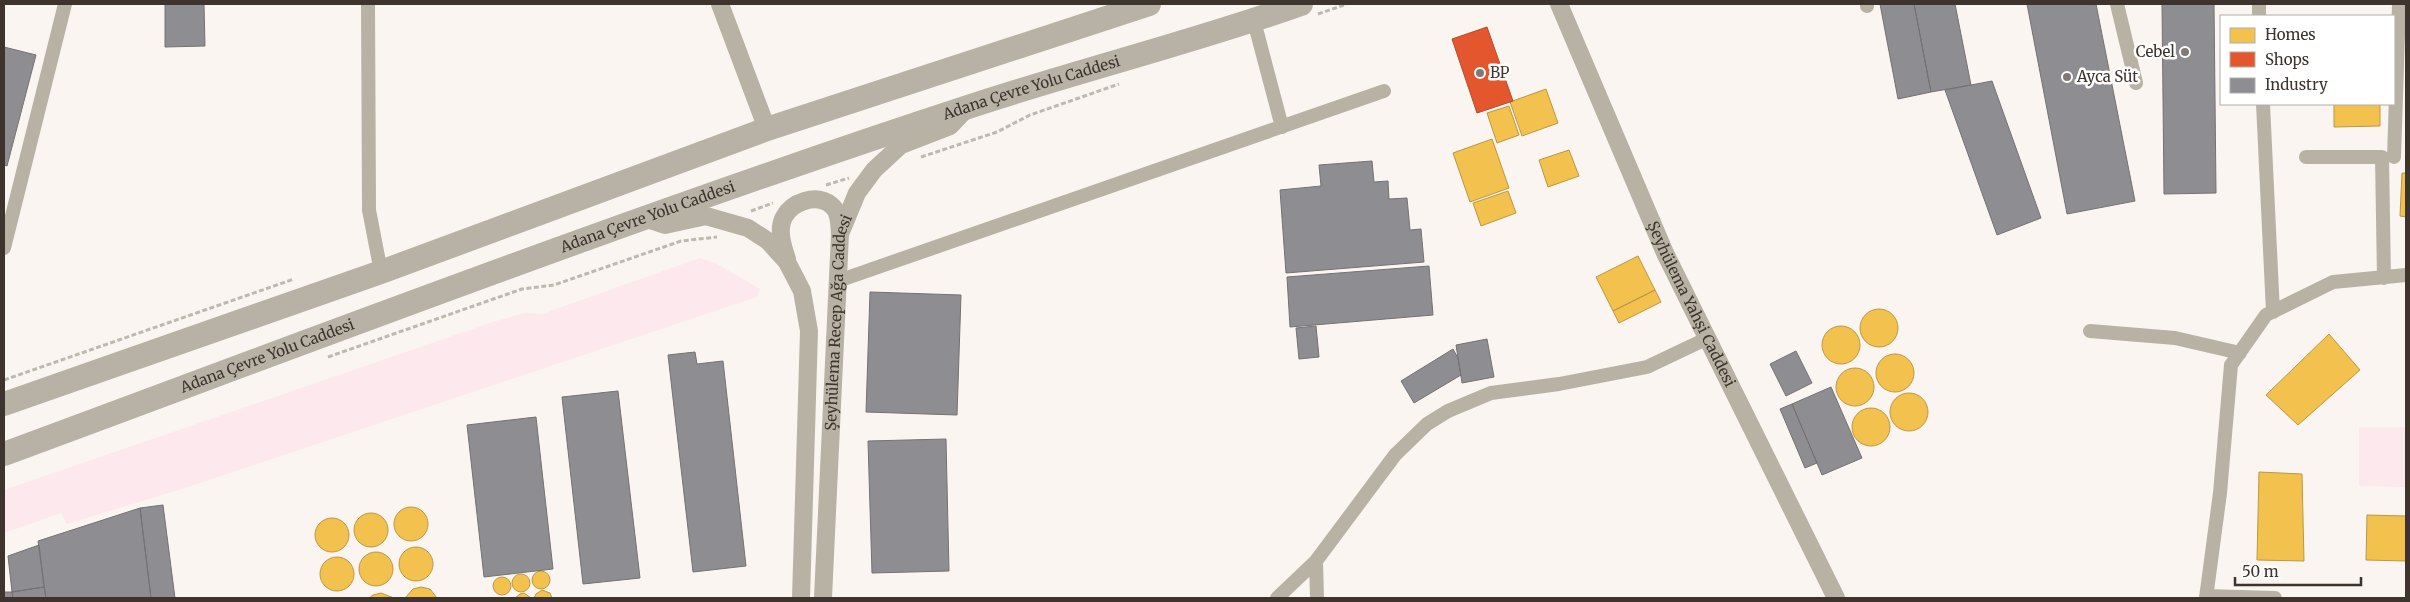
<svg xmlns="http://www.w3.org/2000/svg" width="2410" height="602" font-family="Merriweather,serif">
<rect width="100%" height="100%" fill="#faf5f1"/>
<path fill="#fce8ed" d="M700 258 715 263 760 289 757 297 185 488 67 524 61 513 4 533V490L496 321 525 313 542 314Z
M2359 427H2406V487L2359 486Z"/>
<path fill="#f2c14e" stroke="#bc9744" d="M1546 89 1558 123 1522 136 1510 102Z
M2334 104H2380V126L2334 127Z
M1509 106 1519 135 1497 143 1487 113Z
M1492 139 1509 188 1470 202 1453 153Z
M1569 150 1579 176 1548 187 1539 160Z
M2402 173H2406V217L2400 216Z
M1508 191 1516 213 1481 226 1473 203Z
M1638 256 1655 290 1613 311 1596 277Z
M1655 290 1661 302 1619 323 1613 311Z
M1860 328a19 19 0 1 1 38 0a19 19 0 1 1-38 0Z
M1822 345a19 19 0 1 1 38 0a19 19 0 1 1-38 0Z
M2329 334 2360 370 2298 425 2266 395Z
M1876 373a19 19 0 1 1 38 0a19 19 0 1 1-38 0Z
M1836 387a19 19 0 1 1 38 0a19 19 0 1 1-38 0Z
M1890 412a19 19 0 1 1 38 0a19 19 0 1 1-38 0Z
M1852 427a19 19 0 1 1 38 0a19 19 0 1 1-38 0Z
M2259 472 2302 474 2304 561 2257 560Z
M394 524a17 17 0 1 1 34 0a17 17 0 1 1-34 0Z
M354 530a17 17 0 1 1 34 0a17 17 0 1 1-34 0Z
M2367 515 2406 516V561L2366 560Z
M315 535a17 17 0 1 1 34 0a17 17 0 1 1-34 0Z
M399 564a17 17 0 1 1 34 0a17 17 0 1 1-34 0Z
M359 569a17 17 0 1 1 34 0a17 17 0 1 1-34 0Z
M320 574a17 17 0 1 1 34 0a17 17 0 1 1-34 0Z
M532 580a9 9 0 1 1 18 0a9 9 0 1 1-18 0Z
M512 583a9 9 0 1 1 18 0a9 9 0 1 1-18 0Z
M493 586a9 9 0 1 1 18 0a9 9 0 1 1-18 0Z
M421 587 430 589 437 598H405L413 589Z
M542 590 550 593 552 598H534L536 594Z
M381 593 394 598H369L373 595Z
M524 593 531 598H515L520 594Z"/>
<path fill="#e4572e" stroke="#b24c2e" d="M1487 27 1513 101 1477 113 1452 39Z"/>
<path fill="#8d8d92" stroke="#757274" d="M165 4H204L205 46 165 47Z
M1880 4H1914L1931 92 1898 99Z
M1914 4H1955L1971 85 1931 92Z
M2027 4H2096L2135 201 2067 214Z
M2162 4H2214L2216 193 2164 194Z
M4 47 36 55 7 166 4 165Z
M1992 81 2041 218 1997 235 1945 90Z
M1372 161 1374 182 1388 181 1389 199 1407 198 1410 230 1421 229 1424 262 1286 273 1280 190 1321 186 1319 165Z
M1429 266 1433 315 1290 327 1287 277Z
M870 292 961 295 957 415 866 412Z
M1316 326 1319 357 1299 359 1296 328Z
M1487 339 1494 377 1462 383 1456 345Z
M1453 349 1458 358 1461 375 1414 403 1401 381Z
M1796 351 1812 383 1786 396 1770 364Z
M695 352 697 364 723 361 746 566 693 572 668 355Z
M1831 387 1862 458 1822 475 1792 404Z
M618 391 640 578 583 584 562 397Z
M1792 404 1817 463 1805 468 1780 409Z
M536 417 553 569 484 577 467 425Z
M946 439 949 571 872 573 868 441Z
M163 505 175 598H151L140 508Z
M140 508 151 598H46L38 541Z
M39 545 44 587 12 592 8 556Z
M44 587 46 598H13L12 592Z
M4 592H12L13 598H4Z"/>
<g fill="none" stroke-linecap="round" stroke-linejoin="round">
<path stroke="#beb9b0" stroke-width="3" stroke-dasharray="5 2.5" stroke-linecap="butt" d="M1318 14 1347 4
M921 157 997 132 1030 115 1119 84
M826 185 849 178
M751 211 773 203
M328 357 522 289 554 285 681 241 717 237
M4 380 294 279"/>
<path stroke="#b8b2a4" stroke-width="14" d="M368 4 369 210 381 272
M1867 4V6
M2117 4 2136 83
M2259 4V16
M1254 21 1282 127
M2263 104 2273 312
M2306 157H2382L2384 278
M2394 157 2399 5 2406 6
M4 248 65 4
M838 281 1384 91
M2090 331 2175 338 2240 353
M1316 561 1317 598
M2206 596 2275 598
M1277 598 1316 561 1395 455 1427 424 1448 411 1491 393 1559 384 1647 367 1708 338
M2206 598 2220 493 2231 365 2266 315 2333 282 2406 275"/>
<g stroke="#b8b2a4" stroke-width="18">
<path d="M720 4 767 129"/>
<path id="s1" d="M1559 4 1665 253 1836 598"/>
<path d="M644 218 665 225 706 216 748 228 768 241 787 262 802 291 809 331 801 598"/>
<path d="M787 259C783 247 777 229 784 217 792 202 816 193 831 205 840 212 839 224 840 234"/>
<path id="s2" d="M823 598 840 234 857 193 874 170 901 145 950 126 967 108"/>
</g>
<g stroke="#b8b2a6" stroke-width="24">
<path d="M4 404 381 272 767 129 1149 4"/>
<path id="s3" d="M4 454C323 336 641 214 965 108 1076 71 1191 43 1301 4"/>
</g>
</g>
<g fill="#807872" stroke="#fff" stroke-width="2">
<circle cx="2185" cy="52" r="5"/>
<circle cx="1480" cy="73" r="5"/>
<circle cx="2067" cy="77" r="5"/>
</g>
<g text-anchor="middle" stroke-width="5" stroke-linejoin="round" paint-order="stroke">
<g font-size="15" fill="#3e342d" stroke="#fff" text-anchor="start">
<text x="2175" y="57" text-anchor="end">Cebel</text>
<text x="1490" y="78">BP</text>
<text x="2077" y="82">Ayca Süt</text>
</g>
<g font-size="15" fill="#3e342d" stroke="#fff">
<text dy="5" stroke="none"><textPath href="#s3" startOffset="1091">Adana Çevre Yolu Caddesi</textPath></text>
<text dy="5" stroke="none"><textPath href="#s3" startOffset="686">Adana Çevre Yolu Caddesi</textPath></text>
<text dy="5" stroke="none"><textPath href="#s1" startOffset="328">Şeyhülema Yahşi Caddesi</textPath></text>
<text dy="5" stroke="none"><textPath href="#s2" startOffset="276">Şeyhülema Recep Ağa Caddesi</textPath></text>
<text dy="5" stroke="none"><textPath href="#s3" startOffset="281">Adana Çevre Yolu Caddesi</textPath></text>
</g>
</g>
<rect width="2410" height="602" fill="none" stroke="#3e342d" stroke-width="10"/>
<rect x="2220" y="15" width="175" height="90" fill="#ffffff" stroke="#b2aeab"/>
<rect x="2230" y="28" width="25" height="15" fill="#f2c14e" stroke="#b2aeab"/>
<text x="2265" y="40" font-size="15" fill="#3e342d">Homes</text>
<rect x="2230" y="52" width="25" height="15" fill="#e4572e" stroke="#b2aeab"/>
<text x="2265" y="65" font-size="15" fill="#3e342d">Shops</text>
<rect x="2230" y="78" width="25" height="15" fill="#8d8d92" stroke="#b2aeab"/>
<text x="2265" y="90" font-size="15" fill="#3e342d">Industry</text>
<path d="M2235 577v8h126v-8" fill="none" stroke="#3e342d" stroke-width="2.5"/>
<text x="2242" y="577" font-size="15" fill="#3e342d" stroke="#ffffff" stroke-width="4" paint-order="stroke">50 m</text>
</svg>
